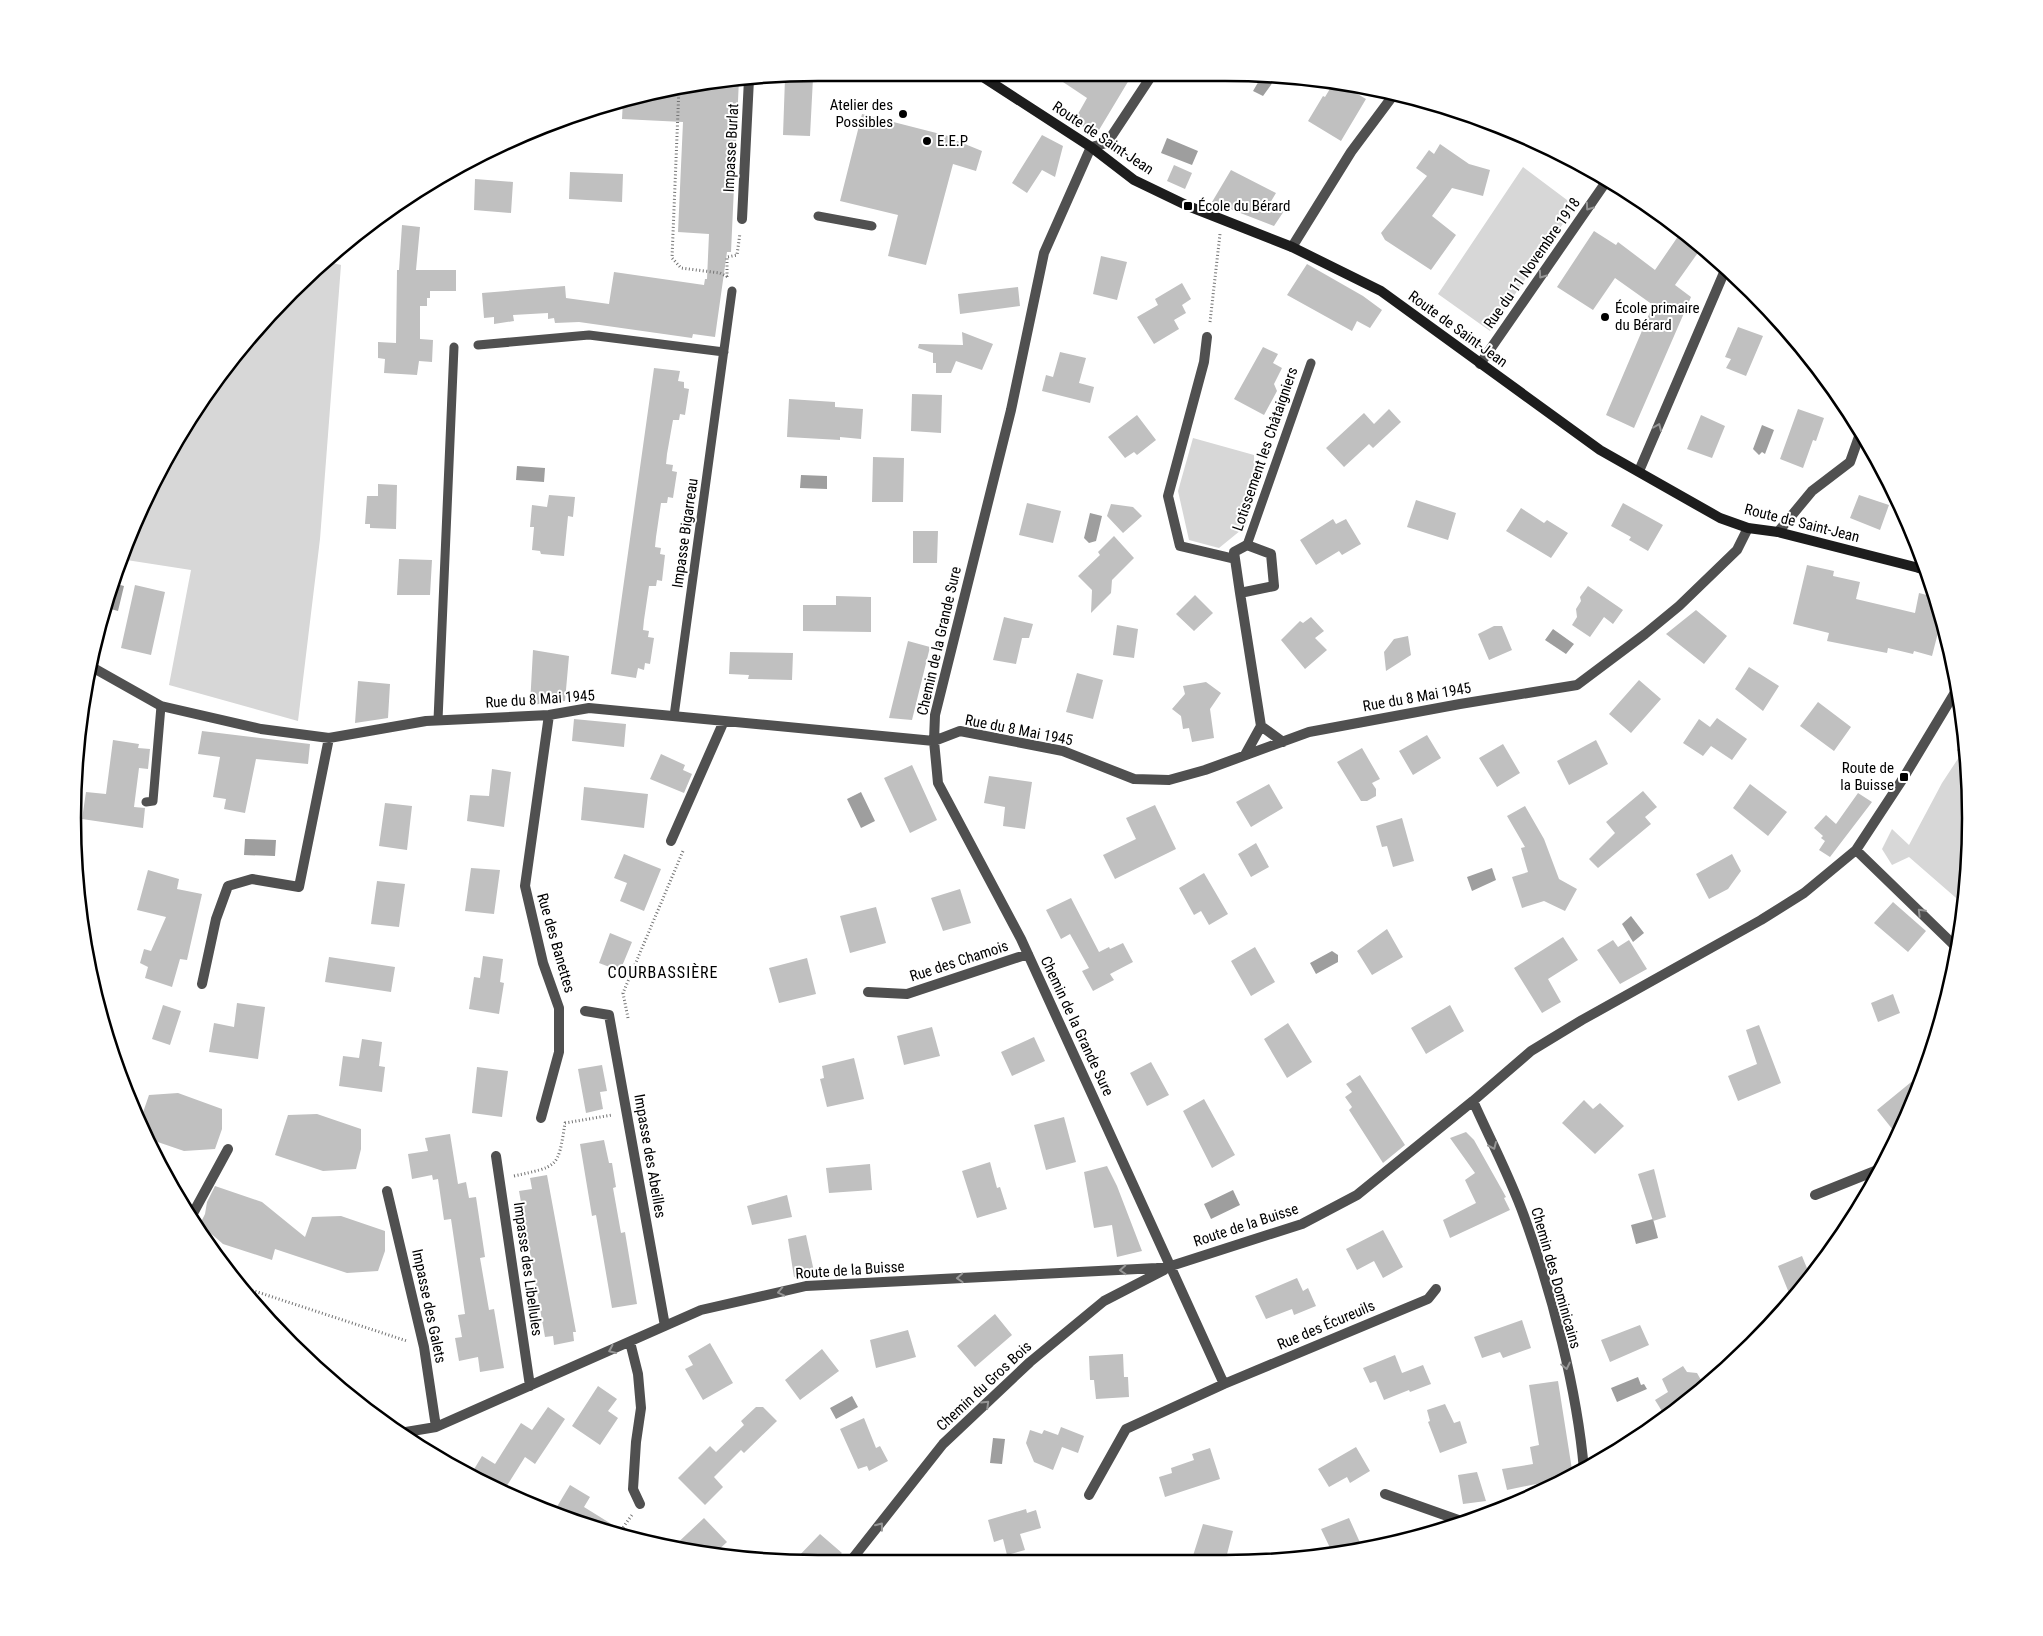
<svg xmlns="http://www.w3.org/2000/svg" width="2043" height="1636" font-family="'Roboto Condensed',sans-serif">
<rect width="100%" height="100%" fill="#fff"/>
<path fill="#d7d7d7" d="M1523 167 1575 206 1490 331 1438 294Z
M325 261 341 265 320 539 298 721 169 685 191 570 120 559C159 447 236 338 325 261Z
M1193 438 1254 455 1255 482 1246 526 1219 548 1189 540 1178 491Z
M1965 748 1969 867 1963 904 1909 857 1892 865 1882 849 1892 829 1909 845 1942 783Z"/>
<path fill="#9e9e9e" d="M1263 74 1278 75 1263 96 1253 91Z
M1167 138 1198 151 1192 165 1161 153Z
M1762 425 1774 430 1765 454 1762 452 1759 455 1753 449Z
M517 466 545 468 544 482 516 480Z
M801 475 827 476V489L800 488Z
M1090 513 1102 516 1096 541 1089 543 1084 538Z
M113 583 124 586 118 611 107 608Z
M1553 629 1574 644 1566 654 1545 640Z
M861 792 875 821 861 828 847 799Z
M245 839 276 840 275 856 244 855Z
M1492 868 1496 880 1472 891 1467 877Z
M1631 916 1644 933 1633 942 1622 924Z
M1332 951 1338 955V962L1316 974 1310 963Z
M1233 1190 1240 1205 1211 1219 1204 1204Z
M1653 1219 1658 1238 1636 1244 1631 1225Z
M1638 1377 1641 1385 1644 1384 1647 1389 1617 1402 1611 1388Z
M852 1396 858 1407 836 1419 830 1408Z
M993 1438 1005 1439 1002 1464 990 1463Z"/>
<path fill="#c0c0c0" d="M1132 75 1096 135 1074 121 1087 98 1054 76Z
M785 78H813L810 136 783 135Z
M721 79H739L731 252H727L715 337 693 334 692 338 579 322 555 323 554 318 548 319V313L513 315 514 321 494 324V317L484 318 482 293 565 286 566 298 609 304 614 272 704 285 705 279H707L709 234 678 232 683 122 622 119 623 99Z
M1334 82 1339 83 1366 99 1341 141 1308 121 1323 96 1325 97Z
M862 114 956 138 955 140 982 151 976 171 953 164 926 265 888 256 898 215 840 201Z
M1042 135 1063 146 1055 177 1042 170 1027 193 1012 183Z
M1440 144 1469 164 1490 170 1483 196 1452 188 1432 216 1456 235 1431 270 1385 240 1381 233 1427 176 1416 168 1429 150 1434 154Z
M1174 165 1192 173 1185 189 1167 181Z
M1231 170 1276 193 1270 203 1284 211 1274 226 1212 202Z
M570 172 623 174 622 202 569 199Z
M475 179 513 182 511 213 474 210Z
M402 225 420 227 416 270H456V291H430V298H427V306H420V339L433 340 432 362 419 361 417 375 384 373 385 359 378 358V342L396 343 397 270H399Z
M1594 231 1616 245 1618 242 1655 270 1681 232 1702 247 1675 285 1691 297 1634 428 1606 415 1653 305 1615 278 1593 310 1557 287Z
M1101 256 1127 262 1117 300 1093 294Z
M1307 264 1363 296 1382 310 1370 328 1357 321 1352 331 1287 295Z
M1182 283 1191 299 1182 305 1186 313 1174 320 1179 329 1154 344 1137 317 1158 305 1155 299Z
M1018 287 1020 306 960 314 958 294Z
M1738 327 1763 336 1746 376 1726 368 1731 359 1725 357Z
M962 332 993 344 982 370 956 361 951 373H936V363H933V353L918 348 919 344 963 345Z
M1263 347 1278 354 1273 363 1282 368 1274 384 1277 391 1264 415 1234 399Z
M1060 352 1086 358 1079 383 1094 387 1090 403 1042 391 1046 375 1053 377Z
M654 368 680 371 678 381 684 382V388L689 389 685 415 680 414 679 420H673L667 454 666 464 673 465 672 471 677 472 673 498 668 497 667 503H661L656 537 655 547 661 548 660 554 665 555 662 581 657 580 656 586H649L644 620 643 630 649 631 648 637 654 638 650 664 645 663 644 670 638 668 636 678 611 674Z
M912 394 942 395 941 433 911 431Z
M789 399 835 402V407L863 409 861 439 840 437V440L787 437Z
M1389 409 1401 422 1373 448 1369 444 1344 467 1326 448 1364 413 1374 424Z
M1798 409 1824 418 1816 441 1813 440 1803 468 1780 459Z
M1137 415 1156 440 1137 455 1134 452 1125 458 1108 437Z
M1701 415 1725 426 1712 458 1687 449Z
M873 457 904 458 903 502H872Z
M378 484 397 485 396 529 370 528V524H365L367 496H378Z
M549 495 575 497 573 517 568 516 564 556 541 554 540 551 532 550 534 527H530L532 505 547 507Z
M1859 495 1889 505 1880 530 1850 518Z
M1416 500 1456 513 1448 540 1407 527Z
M1027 503 1061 511 1053 543 1019 535Z
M1623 503 1663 525 1648 551 1629 540 1631 537 1611 526Z
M1111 504 1133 507 1142 516 1123 533 1107 516Z
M1521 508 1544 523 1547 520 1568 533 1551 558 1506 531Z
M1333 519 1336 524 1346 519 1361 544 1342 555 1339 551 1316 565 1300 540Z
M913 531H938L937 563H913Z
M1114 536 1134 558 1112 580 1111 593 1091 613 1092 590 1078 576 1100 555 1098 552Z
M399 559 432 560 430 595H397Z
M1807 565 1834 571 1833 576 1860 582 1856 599 1915 613 1919 593 1935 597 1941 621 1932 656 1914 651 1913 654 1888 648 1887 653 1827 641 1829 633 1793 624Z
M135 585 165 592 151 655 121 648Z
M1588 586 1623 610 1613 624 1604 617 1590 637 1572 625 1577 617 1576 609 1581 601 1580 597Z
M1195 595 1213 613 1194 631 1176 614Z
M836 596 871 597V632L803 631V605H836Z
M1696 610 1727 636 1704 664 1666 634Z
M1004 617 1033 624 1029 638H1022L1016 664 993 660Z
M1311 617 1324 631 1315 638 1327 650 1305 669 1281 640 1300 621 1303 623Z
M1117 625 1138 629 1134 658 1113 655Z
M1494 626H1502L1512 650 1489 660 1478 634Z
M1408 636 1411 655 1386 671 1384 652 1394 639Z
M908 641 930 647 912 720 889 718Z
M533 650 569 656 565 701 530 705Z
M730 652 793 653 792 680 748 679 749 675 729 674Z
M1749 667 1779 686 1763 711 1735 689Z
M1077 673 1103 680 1093 719 1066 712Z
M1639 680 1661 699 1631 733 1609 714Z
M358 681 390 684 388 718 355 723Z
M1206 682 1221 693 1210 709 1214 738 1192 742 1189 728 1183 729 1181 716 1172 709 1185 694 1183 686Z
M1818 702 1851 727 1834 751 1800 726Z
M1717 718 1747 739 1732 760 1711 746 1703 756 1683 743 1699 719 1710 727Z
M574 719 626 724 624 747 572 741Z
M202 731 310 744 308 764 256 759 245 813 224 809 226 799 213 797 220 757 198 754Z
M1427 735 1441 758 1413 775 1399 751Z
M113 740 139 744 138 748 150 749 148 769 139 768 134 807 145 808 143 828 82 819 86 792 106 794Z
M1596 740 1608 764 1569 785 1557 761Z
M1503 744 1520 773 1497 787 1479 758Z
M1362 748 1380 779 1372 783 1376 789V796L1367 801H1361L1337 762Z
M661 754 685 765 683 770 692 774 684 793 650 779Z
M912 765 937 820 910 833 884 778Z
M492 769 511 772 504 827 467 821 470 795 489 796Z
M989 776 1032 782 1025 829 1003 826 1005 807 984 803Z
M1269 784 1283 808 1251 827 1236 802Z
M1750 784 1787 812 1768 836 1733 808Z
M584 787 648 794 644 828 581 820Z
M1643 791 1657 807 1645 817 1651 824 1598 868 1589 859 1615 833 1606 822Z
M1858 793 1872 802 1830 857 1819 850 1825 841 1821 838 1823 836 1814 828 1826 815 1836 824Z
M385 803 412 806 407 850 379 846Z
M1155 805 1176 849 1115 879 1103 855 1136 839 1126 818Z
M1525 806 1544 839 1559 879 1577 889 1565 911 1544 901 1522 908 1512 877 1528 872 1521 848 1525 847 1507 816Z
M1402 818 1414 861 1393 867 1387 846 1382 847 1376 826Z
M1256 843 1269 867 1251 877 1238 854Z
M624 854 661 869 644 911 620 901 627 883 614 878Z
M1732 854 1741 871 1728 889 1709 899 1696 874Z
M471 868 500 870 494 914 465 911Z
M148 870 179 879 177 889 202 894 187 960 180 959 172 987 145 978 148 967 140 963 144 949 151 951 166 917 137 910Z
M1204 873 1228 914 1209 925 1201 911 1194 915 1179 888Z
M377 881 405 884 399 927 371 924Z
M960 889 971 923 943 931 931 898Z
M1071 898 1099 952 1109 947 1110 949 1123 943 1133 962 1110 974 1114 980 1093 991 1082 971 1089 968 1070 934 1061 939 1046 910Z
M1893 902 1926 931 1908 952 1874 923Z
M876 907 886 943 850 953 840 916Z
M1387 929 1403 957 1372 975 1357 951Z
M610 933 632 942 620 971 599 963Z
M1563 937 1578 960 1548 979 1561 1002 1542 1013 1514 968Z
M1613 940 1618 947 1629 940 1647 969 1620 984 1597 950Z
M1255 947 1275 982 1251 996 1231 961Z
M483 956 503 959 500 982 504 983 499 1014 469 1009 474 977 480 978Z
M329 957 395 967 391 992 325 982Z
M807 958 816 994 779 1003 769 968Z
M1893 994 1900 1013 1878 1022 1871 1003Z
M237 1003 265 1007 258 1059 209 1052 214 1023 234 1027Z
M163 1005 181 1011 170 1045 152 1039Z
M1450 1005 1464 1031 1426 1054 1411 1028Z
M1288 1023 1312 1062 1287 1078 1264 1039Z
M1759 1025 1781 1083 1738 1101 1728 1076 1757 1064 1746 1030Z
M932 1027 940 1056 904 1065 897 1036Z
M1034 1037 1045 1061 1012 1076 1001 1052Z
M362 1039 382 1042 379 1066 385 1067 382 1092 339 1086 343 1056 359 1058Z
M854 1058 864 1099 827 1107 820 1079 824 1078 822 1066Z
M1151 1062 1169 1095 1147 1106 1130 1073Z
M602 1065 607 1091 600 1092 603 1109 586 1113 578 1069Z
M477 1067 508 1071 502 1117 472 1113Z
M1921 1074 1903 1123 1893 1130 1877 1110Z
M1360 1075 1405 1145 1383 1163 1349 1110 1352 1107 1345 1097 1352 1092 1346 1084Z
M178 1093 222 1109V1129L215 1149 184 1151 146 1138 139 1124 149 1095Z
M1204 1099 1235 1155 1212 1168 1183 1111Z
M1584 1100 1593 1109 1600 1103 1624 1126 1595 1154 1562 1123Z
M317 1114 361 1129V1149L356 1169 323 1171 275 1155 288 1115Z
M1064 1117 1076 1162 1046 1170 1034 1125Z
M1466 1132 1474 1140 1506 1197 1504 1198 1510 1210 1450 1238 1443 1220 1476 1203 1465 1180 1475 1173 1450 1138Z
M450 1134 458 1184 466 1182 469 1198 476 1197 485 1257 480 1258 489 1310 494 1309 504 1368 480 1372 478 1357 459 1361 455 1338 462 1337 458 1315 465 1314 451 1219 444 1220 438 1179 433 1180 432 1175 412 1179 408 1154 428 1151 425 1138Z
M604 1140 609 1163H612L616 1187 613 1188 621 1233 625 1232 637 1304 612 1308 596 1215 592 1216 580 1144Z
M990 1162 997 1188 1000 1187 1007 1209 977 1218 962 1171Z
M870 1164 872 1190 829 1193 826 1168Z
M1107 1166 1117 1186 1142 1251 1117 1257 1112 1225 1094 1228 1084 1172Z
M1654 1169 1666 1217 1653 1221 1638 1174Z
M547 1175 576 1332H573L574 1341 554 1345 553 1336 545 1337 519 1191 532 1189 530 1178Z
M215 1186 262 1202 305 1237 312 1217 341 1216 385 1231V1251L378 1271 347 1273 275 1249 272 1260 223 1244 200 1224 205 1214 207 1202Z
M787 1195 792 1217 752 1225 747 1206Z
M1383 1230 1403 1267 1383 1278 1374 1261 1357 1270 1346 1249Z
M806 1235 815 1276 794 1277 788 1239Z
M1802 1256 1811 1278 1801 1288 1789 1293 1778 1266Z
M1297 1278 1303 1291 1308 1288 1316 1306 1294 1315 1292 1309 1266 1319 1255 1296Z
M995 1314 1012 1335 975 1367 957 1346Z
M1522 1320 1531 1348 1503 1358 1500 1352 1482 1358 1474 1337Z
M1640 1325 1649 1345 1610 1362 1601 1340Z
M908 1330 916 1357 876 1368 870 1340Z
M710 1343 733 1383 703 1400 685 1369 693 1365 688 1356Z
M822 1349 839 1371 800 1400 785 1380Z
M1123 1354 1124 1377H1128L1129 1397 1096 1399 1094 1380H1090L1089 1356Z
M1395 1355 1402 1373 1423 1365 1431 1384 1410 1392 1409 1390 1384 1400 1376 1381 1370 1383 1363 1368Z
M1683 1366 1687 1372 1697 1373 1705 1387 1665 1416 1655 1400 1668 1392 1662 1379Z
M1558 1381 1573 1476 1547 1489 1546 1482 1507 1490 1502 1469 1533 1464 1530 1447 1539 1445 1529 1385Z
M598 1386 617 1399 608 1411 618 1418 600 1445 572 1426Z
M1445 1404 1454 1423 1460 1421 1467 1443 1440 1453 1428 1422 1430 1421 1427 1410Z
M548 1407 565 1419 535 1464 525 1457 503 1492 470 1476 482 1456 495 1464 521 1423 532 1430Z
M756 1407H763L777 1421 744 1453 741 1450 714 1477 723 1487 705 1505 678 1478 710 1446 716 1452 744 1425 741 1421Z
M864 1418 876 1448 880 1446 888 1461 869 1471 867 1466 858 1469 840 1429Z
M1061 1427 1084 1436 1078 1453 1062 1447 1053 1470 1034 1462 1026 1443 1030 1430 1042 1434 1044 1430 1058 1435Z
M1356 1447 1370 1471 1350 1483 1347 1477 1329 1487 1318 1469Z
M1210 1448 1220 1479 1165 1497 1159 1477 1172 1473 1171 1468 1194 1460 1192 1454Z
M1477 1472 1486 1501 1463 1504 1458 1475Z
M570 1485 590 1497 584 1507 613 1525 610 1530 566 1517 555 1510Z
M1026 1509 1027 1513 1036 1510 1041 1528 1020 1534 1025 1550 1007 1555 1003 1539 994 1542 988 1520Z
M704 1518 727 1542 715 1553 671 1549Z
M1349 1518 1362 1547 1332 1552 1321 1529Z
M1203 1524 1233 1531 1225 1562H1191Z
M820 1534 842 1553 831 1563 794 1561Z"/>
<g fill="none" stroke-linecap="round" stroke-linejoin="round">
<path stroke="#727272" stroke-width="3" stroke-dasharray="1 2.5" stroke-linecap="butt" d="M679 87 672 258 681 268 720 273 728 277
M727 277V257L737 255 740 233
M1210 322 1220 234
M1958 749 1965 753
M628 1018 623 993 683 851
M514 1176C558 1166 558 1169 565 1123L612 1115
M242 1287 407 1341
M619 1533 632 1515"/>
<path stroke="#505050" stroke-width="9" d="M818 216 872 226
M478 345 589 335 724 352
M1247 545 1311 363
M674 716 732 291
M438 720 454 347
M146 802 153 801 161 706"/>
<path stroke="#505050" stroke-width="10" d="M742 219 749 79
M1292 247 1351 152 1395 93
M1207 337 1204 362 1168 496 1180 546 1235 559
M1480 364 1608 179
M1639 471 1726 268
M1778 532 1812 491 1850 462 1861 431
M1919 568 1923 560
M1240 593 1234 552 1247 545 1271 554 1274 586 1240 593 1261 726 1283 742
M90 666 161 706 261 729 329 738 426 721 549 715 589 708 934 741 960 731 1063 751 1134 779 1169 780 1205 770 1309 732 1460 704 1577 685 1645 634 1679 606 1737 550 1748 528
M1245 755 1261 726
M671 841 724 721
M1856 850 1956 947
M202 984 216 919 228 886 252 879 299 887 329 738
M868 992 907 994 1028 954
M585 1011 609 1015 665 1326
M1473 1101C1490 1139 1510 1177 1524 1216 1552 1293 1577 1389 1584 1470
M541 1118 559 1052V1008L543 963 525 886 549 715
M496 1156 530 1386
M387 1191 424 1347 436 1427
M1815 1195 1880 1169
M191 1217 228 1149
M630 1342 638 1374 641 1408 636 1442 633 1489 640 1504
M1224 1384 1428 1299 1436 1289
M400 1433 436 1427 701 1310 806 1286 1157 1268 1171 1266 1302 1224 1357 1195 1473 1101 1531 1051 1582 1020 1761 920 1804 893 1856 850 1904 777 1957 689
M1385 1494 1464 1522
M1089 1495 1126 1429 1224 1384 1021 939 938 783 934 741 935 715 1011 410 1044 253 1091 147 1107 143 1152 75
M849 1563 943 1444 1030 1362 1104 1301 1164 1270"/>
<path stroke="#1d1d1d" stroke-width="10" d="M983 77 1091 147 1134 180 1188 206 1292 247 1381 291 1600 450 1720 518 1748 528 1778 532 1919 568 1928 572"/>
</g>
<defs><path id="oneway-chevron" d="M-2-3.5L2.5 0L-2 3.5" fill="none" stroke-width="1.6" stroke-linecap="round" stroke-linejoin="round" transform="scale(1.25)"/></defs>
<g stroke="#969696">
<use href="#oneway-chevron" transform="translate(1589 207) rotate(125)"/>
<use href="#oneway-chevron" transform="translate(1542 275) rotate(125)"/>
<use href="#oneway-chevron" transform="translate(1658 427) rotate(-67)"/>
<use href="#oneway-chevron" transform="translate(1921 912) rotate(-135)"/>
<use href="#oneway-chevron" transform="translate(1493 1146) rotate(66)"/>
<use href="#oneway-chevron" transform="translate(1123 1270) rotate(177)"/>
<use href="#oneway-chevron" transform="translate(960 1278) rotate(177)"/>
<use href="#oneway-chevron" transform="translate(781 1292) rotate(167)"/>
<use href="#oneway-chevron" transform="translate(612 1350) rotate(156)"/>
<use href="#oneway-chevron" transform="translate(1566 1366) rotate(78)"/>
<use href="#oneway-chevron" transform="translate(986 1404) rotate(-44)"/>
<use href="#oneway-chevron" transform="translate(880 1526) rotate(-52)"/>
</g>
<g fill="#000" stroke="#fff" stroke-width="2">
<circle cx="903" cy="114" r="5"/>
<circle cx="927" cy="141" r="5"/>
<rect x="1183" y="201" width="10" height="10" rx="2.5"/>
<circle cx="1605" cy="317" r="5"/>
<rect x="1899" y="772" width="10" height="10" rx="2.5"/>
</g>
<g text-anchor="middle" stroke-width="4" stroke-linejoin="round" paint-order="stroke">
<g font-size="15" fill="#000" stroke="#fff" text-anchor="start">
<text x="893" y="110" text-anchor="end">Atelier des<tspan x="893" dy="17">Possibles</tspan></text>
<text x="937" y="146">E.E.P</text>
<text x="1198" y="211">École du Bérard</text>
<text x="1615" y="313">École primaire<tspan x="1615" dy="17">du Bérard</tspan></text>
<text x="1894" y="773" text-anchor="end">Route de<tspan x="1894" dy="17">la Buisse</tspan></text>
</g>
<g font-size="15" fill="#000" stroke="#fff">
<text transform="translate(1103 138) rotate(34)" y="5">Route de Saint-Jean</text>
<text transform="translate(731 148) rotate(-87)" y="5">Impasse Burlat</text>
<text transform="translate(1532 263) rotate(-55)" y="5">Rue du 11 Novembre 1918</text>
<text transform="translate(1458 329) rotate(36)" y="5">Route de Saint-Jean</text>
<text transform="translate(1265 449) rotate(-71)" y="5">Lotissement les Châtaigniers</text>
<text transform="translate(1802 523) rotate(14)" y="5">Route de Saint-Jean</text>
<text transform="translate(685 533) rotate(-82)" y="5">Impasse Bigarreau</text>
<text transform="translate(939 641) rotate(-77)" y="5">Chemin de la Grande Sure</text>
<text transform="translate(1417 697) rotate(-10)" y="5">Rue du 8 Mai 1945</text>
<text transform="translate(540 699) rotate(-4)" y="5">Rue du 8 Mai 1945</text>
<text transform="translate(1019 730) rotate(11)" y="5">Rue du 8 Mai 1945</text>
<text transform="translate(556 943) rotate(74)" y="5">Rue des Banettes</text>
<text transform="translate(959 961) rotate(-18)" y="5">Rue des Chamois</text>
<text transform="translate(1077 1026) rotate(65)" y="5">Chemin de la Grande Sure</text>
<text transform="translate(650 1156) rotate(80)" y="5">Impasse des Abeilles</text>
<text transform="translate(1246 1225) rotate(-18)" y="5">Route de la Buisse</text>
<text transform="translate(528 1269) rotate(82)" y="5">Impasse des Libellules</text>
<text transform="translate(850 1270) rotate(-4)" y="5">Route de la Buisse</text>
<text transform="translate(1556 1278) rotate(74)" y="5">Chemin des Dominicains</text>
<text transform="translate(429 1306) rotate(78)" y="5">Impasse des Galets</text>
<text transform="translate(1326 1325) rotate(-23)" y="5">Rue des Écureuils</text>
<text transform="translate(984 1386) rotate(-43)" y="5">Chemin du Gros Bois</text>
</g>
<g font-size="16" letter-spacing="1" fill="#000" stroke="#fff">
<text x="663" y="978">COURBASSIÈRE</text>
</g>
</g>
<path d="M0 0H2043V1636H0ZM818 81H1225A737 737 0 0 1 1962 818V818A737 737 0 0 1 1225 1555H818A737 737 0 0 1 81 818V818A737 737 0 0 1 818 81Z" fill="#fff" fill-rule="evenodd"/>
<path fill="none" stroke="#000" stroke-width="2.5" d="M818 81H1225A737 737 0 0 1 1962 818V818A737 737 0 0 1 1225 1555H818A737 737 0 0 1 81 818V818A737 737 0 0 1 818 81Z"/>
</svg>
